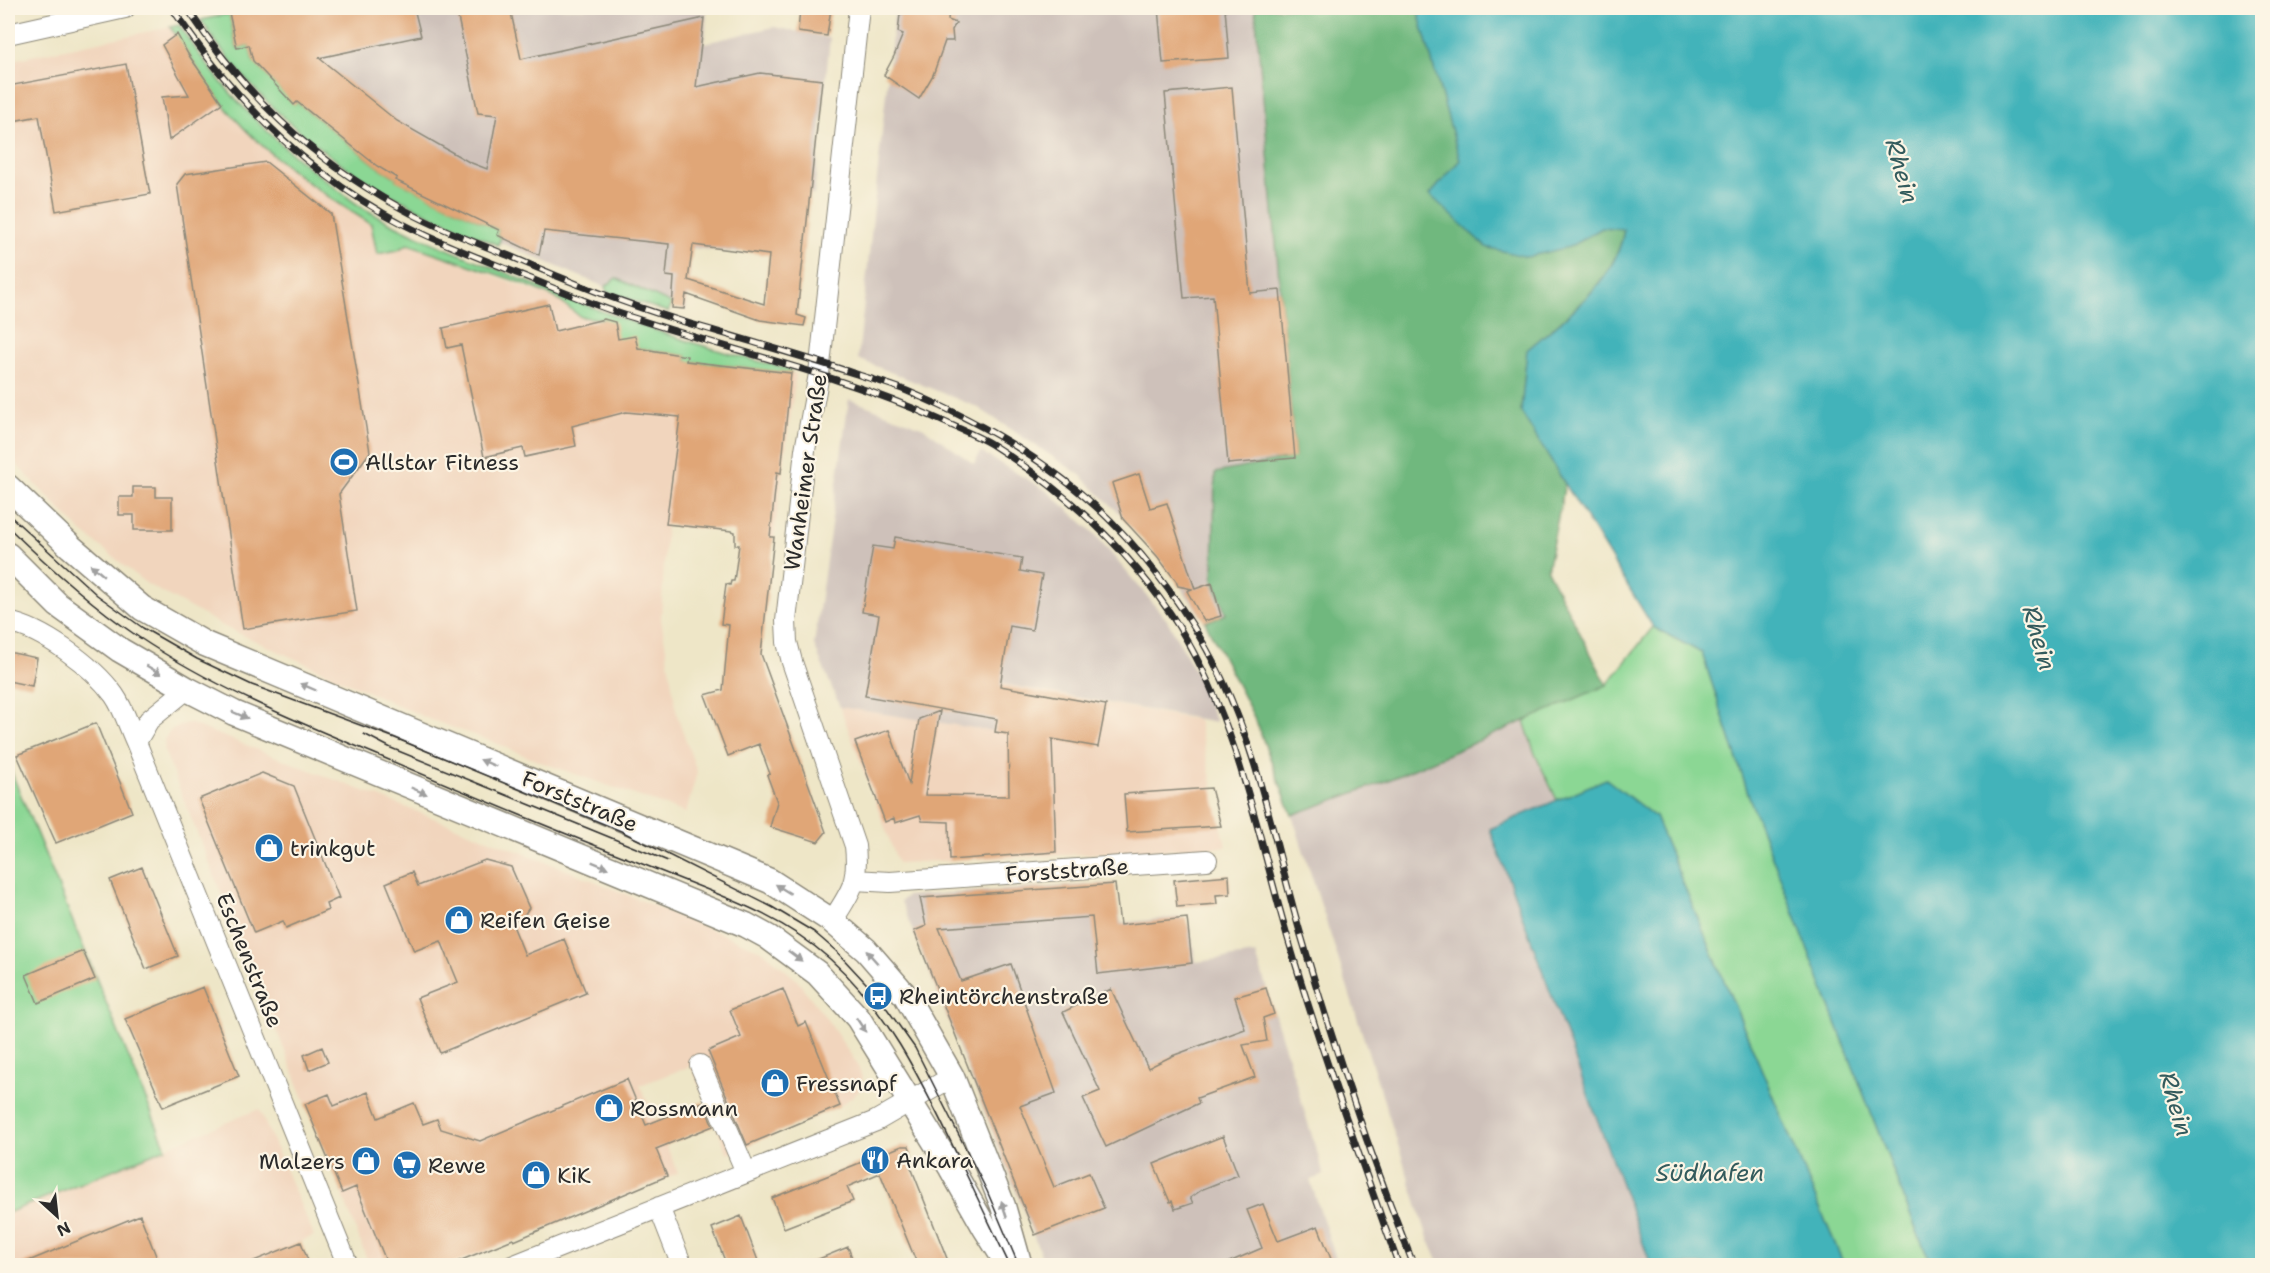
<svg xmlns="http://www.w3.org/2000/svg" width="2270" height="1273" font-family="'Shantell Sans',sans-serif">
<rect width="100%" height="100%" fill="#fcf5e5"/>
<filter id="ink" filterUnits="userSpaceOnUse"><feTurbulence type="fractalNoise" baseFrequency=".0167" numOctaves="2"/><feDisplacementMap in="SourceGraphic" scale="12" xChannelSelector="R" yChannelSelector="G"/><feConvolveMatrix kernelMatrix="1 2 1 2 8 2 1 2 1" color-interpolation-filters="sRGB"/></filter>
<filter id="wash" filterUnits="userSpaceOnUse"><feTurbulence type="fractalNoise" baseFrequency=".008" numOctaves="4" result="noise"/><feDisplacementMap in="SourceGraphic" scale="24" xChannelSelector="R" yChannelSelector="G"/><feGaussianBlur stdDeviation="1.35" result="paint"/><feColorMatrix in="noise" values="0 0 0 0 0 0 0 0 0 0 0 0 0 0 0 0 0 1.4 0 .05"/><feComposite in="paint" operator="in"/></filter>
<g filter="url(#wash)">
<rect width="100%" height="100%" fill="#eee6c7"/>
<path fill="#f1d5bd" d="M170 27 223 104 268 151 335 201 379 229 429 251 681 347 796 374 774 537 666 525 661 619 677 715 697 772 686 813 538 761 491 741 429 719 227 628 147 584 80 530 20 468 8 451V61Z
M1001 684 1198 720 1226 847 898 863 840 707 993 731Z
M189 723 577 874 763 951 796 979 824 1015 857 1064 863 1080 858 1092 840 1106 728 1154 691 1066 640 1085 678 1173 514 1241 447 1265H369L342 1193 165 753 164 739 172 729Z
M259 1109 314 1236 245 1265 8 1266V1213Z"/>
<path fill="#cec1ba" d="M236 8H707L705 43 774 27 830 38 814 195 748 189 740 253 692 248 686 311 616 278 605 287 497 241 499 234 373 171 234 51 224 10Z
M895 8H1255L1295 458 1213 580 1226 614 1205 622 1151 544 1079 474 977 407 858 359Z
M849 399 924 428 974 464 981 452 1047 491 1094 533 1167 620 1195 671 1216 722 1002 684 993 731 840 707 814 645Z
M1524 721 1535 754 1557 800 1490 830 1651 1265H1440L1428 1238 1292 815 1388 780Z
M1114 883 1121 923 1181 917 1190 928 1196 962 1256 954 1324 1175 1310 1180 1338 1265H1045L901 901 907 896Z"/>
<path fill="#8bd794" stroke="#5b8160" stroke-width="1.5" d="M229 14 237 48 249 45 253 61 294 104 297 102 377 166 397 178 396 180 499 230 497 235 501 237 498 245C467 231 436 219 407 203 325 161 251 98 201 20Z
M179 25C220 88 271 141 332 185 343 193 353 203 365 209 418 240 476 260 531 283 615 318 701 349 790 369L791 373 686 361 687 356 638 348 618 339 604 319 581 317 554 297 522 283 408 244 398 250 377 254 371 224C318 191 261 153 222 103 203 79 187 52 170 27Z
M616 278 672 304 668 312 607 292 605 287Z
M1653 627 1702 653 1751 802 1915 1227 1932 1265H1844L1655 817 1606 779 1557 800 1535 754 1524 721 1607 685Z
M8 764 166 1148 8 1213Z"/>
<path fill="#70b87e" stroke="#4e7254" stroke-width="1.5" d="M1255 8H1417L1460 160 1430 195 1569 247 1602 228 1624 229C1616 282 1565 317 1527 350L1521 411 1565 484 1547 570 1607 685 1384 782 1292 815 1255 719 1205 622 1226 614 1213 580 1215 473 1295 457Z"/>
<path fill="#42b3ba" stroke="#366f72" stroke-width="1.5" d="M1417 8H2262V1265H1932L1915 1227 1751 802 1702 653 1653 627 1521 412 1527 350C1564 318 1617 281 1624 230L1602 228 1569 247 1527 257 1486 247 1430 195 1460 160Z
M1606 779 1655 817 1844 1265H1651L1490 829Z"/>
<g id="blocks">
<path fill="#e0a677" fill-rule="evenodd" d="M253 8H414L421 36 319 58 397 121 469 162 487 169 497 115 478 113 456 8H510L521 59 704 18 696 87 760 73 822 80 797 315 806 318 804 326 760 320 686 294 684 309 672 308 674 277 666 276 669 244 544 231 539 255 497 235 499 230 395 180 397 178 377 166 297 102 294 105 253 61 249 45 237 48 229 13ZM693 245 769 255 764 304 688 280Z
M800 8H831L827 36 798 32Z
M906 8H949L948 20 956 23 952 30 953 41H945L933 75 919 99 884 75 894 56 903 34 898 32 900 14 906 13Z
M1158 8H1225L1229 58 1163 63Z
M177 34 188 54 222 103 169 140 162 97 189 95 162 45Z
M126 64 150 194 56 211 39 116 8 122V86Z
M1232 87 1250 293 1280 290 1295 458 1228 464 1213 296 1184 298 1165 93Z
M266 162 331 214 370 452 339 494 357 611 243 629 177 184 185 174Z
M549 304 555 331 604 319 615 322 618 339 635 336 638 348 687 356 686 361 791 373 781 473 777 472 770 537H774L761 654 826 832 818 842 770 827 777 802 767 775 770 774 759 744 728 756 705 695 723 690 729 625 721 624 726 584 730 585 731 581H734L739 545H735V532L732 531 666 524 680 417 626 412 572 426 576 446 525 457 523 448 484 457 461 345 447 348 443 328Z
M1139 474 1150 508 1167 503 1195 589 1212 583 1221 616 1204 621 1187 591 1192 589 1178 586 1176 581 1157 556 1123 519 1112 483Z
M133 487H156V497H172V530H134V515H119V497H133Z
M895 537 1022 558 1020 571 1042 575 1032 630 1010 626 1000 686 1106 705 1098 747 1052 739 1056 852 950 860 949 822 922 821 920 815 895 823 894 818 885 822 855 742 889 730 909 784 919 719 940 711 925 795 1009 796 1008 734 995 732 997 719 865 696 879 615 862 612 873 546 893 549Z
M8 652 37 658 32 686 8 681Z
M96 723 132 812 56 843 17 755Z
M262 773 294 786 339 898 326 904 328 910 286 928 283 921 254 933 199 799Z
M1211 788 1221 826 1127 832 1124 794Z
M485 860 511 867 529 908 522 918 512 923 525 955 564 939 586 993 440 1053 417 998 458 982 441 941 414 951 386 883 412 872 418 886Z
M142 867 178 956 146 969 110 880Z
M1229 875 1230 894 1216 895 1217 904 1177 907 1174 880Z
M1115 884 1120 925 1187 918 1192 963 1098 974 1092 917 939 928 961 981 1011 964 1056 1093 1020 1106 1054 1187 1089 1173 1104 1208 1035 1235 914 931 926 926 920 898Z
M83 951 95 979 38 1003 26 975Z
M203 987 239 1076 163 1107 125 1019Z
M1266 988 1274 1014 1263 1018 1267 1041 1243 1045 1255 1077 1197 1098 1199 1103 1106 1147 1083 1098 1100 1091 1063 1012 1111 989 1148 1068 1172 1056 1245 1029 1235 997Z
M783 989 798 1026 806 1022 840 1106 747 1145 708 1051 741 1037 730 1010Z
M322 1047 328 1062 309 1070 304 1055Z
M627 1079 646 1125 703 1102 713 1126 656 1149 667 1176 514 1241 513 1239 447 1266H388L356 1187 342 1193 305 1104 329 1094 334 1106 368 1092 378 1118 414 1103 423 1124 437 1119 441 1129 480 1141Z
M1223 1136 1238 1175 1203 1189 1190 1198 1193 1203 1175 1209 1172 1201 1170 1202 1154 1164Z
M902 1146H909L912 1155 909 1162 948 1261 938 1266H918L880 1173 847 1187 853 1201 784 1228 772 1198Z
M1263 1204 1278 1241 1318 1226 1331 1259 1315 1266H1220L1262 1248 1247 1210Z
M140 1215 160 1266H20L19 1265Z
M741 1216 760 1266H727L712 1228Z
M301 1242 310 1266H244V1265Z
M848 1247 855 1266H804V1265Z"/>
</g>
</g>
<g filter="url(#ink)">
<use href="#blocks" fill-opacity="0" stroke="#8c8879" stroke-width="1.5"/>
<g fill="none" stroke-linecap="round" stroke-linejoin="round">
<g stroke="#8c8879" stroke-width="22">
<path id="minor" d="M8 34 125 8
M8 622C43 629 93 666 114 695 124 709 129 727 136 742L348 1266
M136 742 149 720 187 689
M854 880 890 882 1207 860
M832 921C851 892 859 882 855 846L792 662 787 642 786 621 805 450 819 374 859 8
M700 1065 746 1172
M659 1207 682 1266
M512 1266 876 1121 952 1077"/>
</g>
<g stroke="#8c8879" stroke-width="27">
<path id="tertiary" d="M8 487 71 547 142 608 205 644 770 881 832 921 866 950 906 996 952 1077 1003 1206 1020 1266
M8 555 58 605 120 650 187 689 234 713 746 925 768 937 817 973 858 1018 951 1168 985 1228 1009 1266"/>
</g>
<use href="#minor" stroke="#fff" stroke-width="20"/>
<use href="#tertiary" stroke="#fff" stroke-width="24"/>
<path stroke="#2b2b2b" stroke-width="1.5" d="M8 514 97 595 143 628 197 659 252 685 395 738 621 831 772 907 814 932 836 951 878 996 915 1048 987 1191 1019 1266
M8 527C48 566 90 604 137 636 211 686 293 720 375 754 443 783 511 812 579 839 615 853 652 868 688 882 739 902 789 922 830 959 886 1009 919 1076 951 1142 970 1183 990 1224 1010 1266
M364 734 391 748 668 861"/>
<g stroke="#2b2b2b" stroke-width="7">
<path id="rail" d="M172 8C232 98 307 175 405 225 442 244 480 258 519 274 557 289 594 306 634 318 736 352 842 375 940 420 957 428 976 435 991 444 1061 488 1124 545 1170 613 1236 711 1256 830 1289 942 1321 1051 1360 1158 1399 1266
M187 8C243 93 310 158 399 207 435 227 474 242 512 257 567 281 623 303 681 321 738 338 796 354 853 373 871 379 890 384 907 391 988 425 1068 472 1127 538 1164 580 1198 628 1222 679 1261 761 1277 856 1303 942 1335 1051 1372 1160 1414 1266"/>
</g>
<use href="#rail" stroke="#fcf5e5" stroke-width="4.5" stroke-dasharray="14" stroke-linecap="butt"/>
</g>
<defs><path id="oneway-solid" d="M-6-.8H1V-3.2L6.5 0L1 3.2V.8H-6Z" transform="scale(1.5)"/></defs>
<g fill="#a0a0a0">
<use href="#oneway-solid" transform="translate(97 570) rotate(-140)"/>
<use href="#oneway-solid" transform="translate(154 670) rotate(30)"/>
<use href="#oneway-solid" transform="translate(308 687) rotate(-157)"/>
<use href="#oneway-solid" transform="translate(240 715) rotate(23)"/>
<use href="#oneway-solid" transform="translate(488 763) rotate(-157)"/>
<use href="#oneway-solid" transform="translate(419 791) rotate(23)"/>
<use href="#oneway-solid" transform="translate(600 865) rotate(22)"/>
<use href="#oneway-solid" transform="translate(783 889) rotate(-148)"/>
<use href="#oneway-solid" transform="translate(795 956) rotate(37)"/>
<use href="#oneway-solid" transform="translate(872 957) rotate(-132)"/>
<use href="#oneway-solid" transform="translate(861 1025) rotate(56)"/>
<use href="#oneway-solid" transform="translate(1004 1209) rotate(-108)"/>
</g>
</g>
<defs>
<g id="stadium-disc" transform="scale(1.5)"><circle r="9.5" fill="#1f6fb2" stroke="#fcf5e5"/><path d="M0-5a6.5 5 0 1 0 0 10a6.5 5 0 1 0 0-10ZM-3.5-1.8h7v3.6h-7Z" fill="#fff"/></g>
<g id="shop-disc" transform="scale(1.5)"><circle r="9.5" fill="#1f6fb2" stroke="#fcf5e5"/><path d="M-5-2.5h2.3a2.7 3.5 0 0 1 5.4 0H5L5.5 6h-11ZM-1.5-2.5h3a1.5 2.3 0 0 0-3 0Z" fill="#fff"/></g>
<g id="bus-disc" transform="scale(1.5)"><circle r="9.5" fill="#1f6fb2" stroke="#fcf5e5"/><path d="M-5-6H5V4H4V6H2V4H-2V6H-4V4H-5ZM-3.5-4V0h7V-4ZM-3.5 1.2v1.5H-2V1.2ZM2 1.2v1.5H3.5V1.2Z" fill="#fff"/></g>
<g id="restaurant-disc" transform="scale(1.5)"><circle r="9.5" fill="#1f6fb2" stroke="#fcf5e5"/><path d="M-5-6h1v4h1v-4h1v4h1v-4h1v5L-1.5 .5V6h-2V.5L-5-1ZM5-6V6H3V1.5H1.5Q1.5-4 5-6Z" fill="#fff"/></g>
<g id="supermarket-disc" transform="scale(1.5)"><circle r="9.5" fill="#1f6fb2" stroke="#fcf5e5"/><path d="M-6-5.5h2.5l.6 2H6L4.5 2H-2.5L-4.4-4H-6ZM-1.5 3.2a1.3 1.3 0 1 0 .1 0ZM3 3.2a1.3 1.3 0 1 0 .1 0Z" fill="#fff"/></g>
</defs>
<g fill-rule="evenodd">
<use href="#stadium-disc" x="344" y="462"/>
<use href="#shop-disc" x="269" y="848"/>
<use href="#shop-disc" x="459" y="920"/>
<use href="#bus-disc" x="878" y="996"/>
<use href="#shop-disc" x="775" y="1083"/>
<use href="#shop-disc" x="609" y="1108"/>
<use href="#restaurant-disc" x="875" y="1160"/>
<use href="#shop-disc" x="366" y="1161"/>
<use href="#supermarket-disc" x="407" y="1165"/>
<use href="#shop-disc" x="536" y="1175"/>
</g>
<g text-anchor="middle" stroke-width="4.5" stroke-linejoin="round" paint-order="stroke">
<g font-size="22" fill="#2b2b2b" stroke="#fcf5e5" text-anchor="start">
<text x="365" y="470">Allstar Fitness</text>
<text x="290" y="856">trinkgut</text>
<text x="480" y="928">Reifen Geise</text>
<text x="899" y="1004">Rheintörchenstraße</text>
<text x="796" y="1091">Fressnapf</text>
<text x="630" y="1116">Rossmann</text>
<text x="896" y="1168">Ankara</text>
<text x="345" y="1169" text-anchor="end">Malzers</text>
<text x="428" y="1173">Rewe</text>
<text x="557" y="1183">KiK</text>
</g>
<g font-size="22" fill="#2b2b2b" stroke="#fcf5e5">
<text transform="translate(805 472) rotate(-82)" y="8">Wanheimer Straße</text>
<text transform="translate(580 801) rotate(23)" y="8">Forststraße</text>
<text transform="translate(1067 870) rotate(-4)" y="8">Forststraße</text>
<text transform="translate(250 960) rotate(68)" y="8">Eschenstraße</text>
</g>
<g font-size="24" font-style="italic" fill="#335b5d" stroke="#fcf5e5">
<text transform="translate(1902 171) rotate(74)" y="8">Rhein</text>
<text transform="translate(2039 638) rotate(74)" y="8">Rhein</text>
<text transform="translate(2176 1104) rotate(74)" y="8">Rhein</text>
<text x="1710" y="1181">Südhafen</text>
</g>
</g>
<rect width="2270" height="1273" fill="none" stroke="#fcf5e5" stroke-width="30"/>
<g transform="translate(57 1216) rotate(153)" stroke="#fcf5e5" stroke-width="4.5" paint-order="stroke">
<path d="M0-4.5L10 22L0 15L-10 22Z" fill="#2b2b2b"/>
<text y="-9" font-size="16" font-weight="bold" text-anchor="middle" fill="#2b2b2b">N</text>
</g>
</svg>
